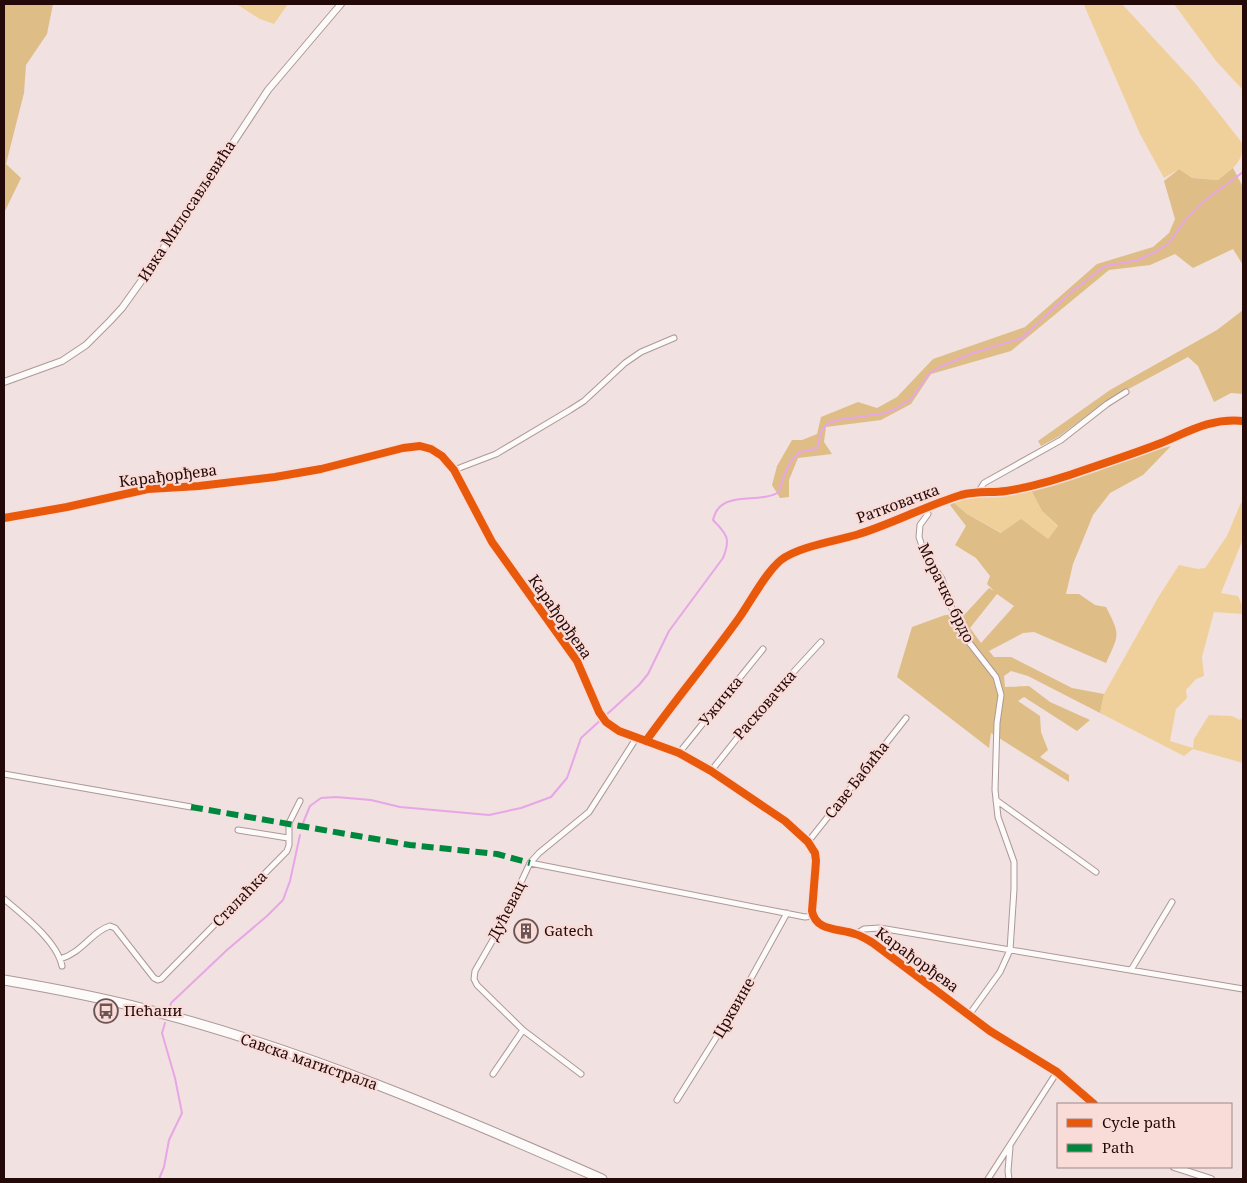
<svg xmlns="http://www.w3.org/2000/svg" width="1247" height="1183" font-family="'Noto Serif',serif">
<rect width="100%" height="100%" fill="#f1e1e0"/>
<path fill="#f0d09a" d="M236 4H288L274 24 260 19Z
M1089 4H1122L1195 83 1243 144C1243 163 1232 169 1218 180L1192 178 1179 169 1164 178 1140 134 1084 5Z
M1174 4H1243V90L1216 61Z
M1030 488 1042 511 1058 527 1048 539 1002 533 967 514 953 502 968 497Z
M1243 500V539L1221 593 1238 596 1243 607V614L1214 612 1202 657 1204 676 1196 679 1186 690 1187 698 1176 709 1170 741 1193 748 1194 739 1209 715 1232 716 1240 720 1243 717V763L1193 749 1184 756 1100 713 1104 694 1159 596 1179 565 1198 569 1205 568 1227 536 1240 505Z"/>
<path fill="#debe86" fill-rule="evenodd" d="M4 4H53L47 34 26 65 24 93 6 164 21 178 4 213Z
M1233 168 1243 187V265L1233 249 1193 268 1175 254 1150 265 1109 270 1011 351 931 374 911 404 881 420 826 427 824 442 832 454 798 458 789 480V497L780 498 772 485 777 466 792 440H802L817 434 821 417 858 402 877 408 897 397 933 359 1025 327 1097 264 1153 247 1169 233 1175 219 1164 181 1179 169 1192 178 1218 180Z
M1243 310V394L1231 393 1214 402 1198 366 1188 357 1108 400 1058 437 1041 446 1038 441 1110 390 1217 330Z
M1171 446 1143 475 1110 493 1093 515 1073 564 1066 594H1079L1095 605 1106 607C1121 636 1119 634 1106 663L1034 632 1023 633 989 651 994 657H1011L1072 688 1104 694 1100 713 1028 676 1011 671 1004 676 1005 687 1029 686 1050 702 1090 720 1077 731 1024 697 1018 701 1040 716 1041 732 1048 750 1040 757 1069 775V782L991 733 989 748 897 677 912 627 945 615 966 613 989 588 994 591 987 584 990 576 976 558 955 545 966 526 950 505 953 502 967 514 1001 533 1021 519 1048 539 1058 526 1042 511 1030 488 1098 471 1139 454ZM997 594 1014 606 981 643 970 628Z"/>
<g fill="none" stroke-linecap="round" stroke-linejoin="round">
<path stroke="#e7a6e6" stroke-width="2" d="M303 823 310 806 321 798 336 797 371 800 400 807 489 815 521 808 551 797 567 778 581 738 639 685 648 674 669 631 723 558C731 539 727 534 713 520 714 517 715 512 718 509 729 493 762 503 779 492 782 481 789 457 801 452 805 450 812 450 817 449L821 432 827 424 837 420 885 413 895 409 911 399 930 373 940 367 973 353 1022 338 1070 293 1105 266 1138 260 1159 250 1169 243 1186 219 1204 201 1243 172
M169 1012 171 1003 227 950 267 916 283 900 290 881 300 835
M159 1179 164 1167 169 1140 182 1113 175 1078 162 1033 165 1023"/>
<g stroke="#ac9997" stroke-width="7">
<path id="minor" d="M454 470 496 454 570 410 584 401 625 363 641 352 674 338
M979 491 984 483 1061 440 1107 404 1126 392
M927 508 928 514 920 525 919 537 924 552 942 579 953 612 968 641 996 677 1001 695 997 723 995 790 998 817 1014 862V889L1010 950 1000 972 969 1015
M646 741C676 699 709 660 739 618 751 601 766 572 781 560 797 547 835 541 856 535 892 524 925 506 961 495 977 491 991 493 1006 491 1032 487 1065 477 1090 468 1114 460 1138 452 1161 443 1190 431 1211 418 1243 421
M679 753 763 649
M711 771 766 702 821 642
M4 774 191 807
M996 800 1096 872
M238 830 288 838
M808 842 906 718
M530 863 805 917 813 916
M4 899C23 915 57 941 62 966
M856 934 864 929 880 928 1243 989
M60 959C82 953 92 931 110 926L115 928 154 978 158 980 161 979 287 851 289 845V823L300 801
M1131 970 1172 902
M493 1074 523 1030
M581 1074 523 1030 477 985 474 979 475 971 498 931 530 863 539 853 589 812 637 737
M677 1100 734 1009 787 913
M988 1179 1057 1072
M1009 1179 1008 1171 1010 1147"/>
</g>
<g stroke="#ac9997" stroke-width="8">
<path id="tertiary" d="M4 382 62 361 86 345 110 321 122 308 147 273 268 90 341 4
M4 518 67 507 148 489 199 486 275 477 321 469 403 448 420 446 431 449 442 456 454 470 492 542 577 661 599 712 606 722 619 731 679 753 711 771 785 821 808 842 815 853 816 861 812 911C816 932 839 928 855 934 862 936 868 940 873 943L990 1031 1057 1072 1094 1104
M1174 1167 1211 1179"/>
</g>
<g stroke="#ac9997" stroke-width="11">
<path id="primary" d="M4 980C51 988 98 997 145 1009 302 1049 454 1114 602 1179"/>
</g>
<use href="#minor" stroke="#fdfafa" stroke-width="5"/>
<use href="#tertiary" stroke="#fdfafa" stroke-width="6"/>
<use href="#primary" stroke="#fdfafa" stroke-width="9"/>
<path stroke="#00873e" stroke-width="6" stroke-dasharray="12 6" stroke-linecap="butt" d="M191 807 410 845 497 854 530 863"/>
<g stroke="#f9dbd8" stroke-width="11">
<path id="cycleway" d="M4 518 67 507 148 489 199 486 275 477 321 469 403 448 420 446 431 449 442 456 454 470 492 542 577 661 599 712 606 722 619 731 679 753 711 771 785 821 808 842 815 853 816 861 812 911C816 932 839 928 855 934 862 936 868 940 873 943L990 1031 1057 1072 1094 1104
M646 741C676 699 709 660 739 618 751 601 766 572 781 560 797 547 835 541 856 535 892 524 925 506 961 495 977 491 991 493 1006 491 1032 487 1065 477 1090 468 1114 460 1138 452 1161 443 1190 431 1211 418 1243 421"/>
</g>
<use href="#cycleway" stroke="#e8590c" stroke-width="8"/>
</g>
<defs>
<g id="building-ring" transform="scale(1.25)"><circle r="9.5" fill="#f9dbd8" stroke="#6b5554" stroke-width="1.5"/><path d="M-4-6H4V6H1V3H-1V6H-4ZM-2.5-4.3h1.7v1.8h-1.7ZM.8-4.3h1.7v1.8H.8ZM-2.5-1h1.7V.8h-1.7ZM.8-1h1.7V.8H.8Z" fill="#6b5554"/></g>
<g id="bus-ring" transform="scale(1.25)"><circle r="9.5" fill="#f9dbd8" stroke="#6b5554" stroke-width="1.5"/><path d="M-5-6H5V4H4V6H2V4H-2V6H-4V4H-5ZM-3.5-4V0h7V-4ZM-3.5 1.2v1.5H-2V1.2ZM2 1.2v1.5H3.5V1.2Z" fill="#6b5554"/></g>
</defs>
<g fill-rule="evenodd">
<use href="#building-ring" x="526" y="931"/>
<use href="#bus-ring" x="106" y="1011"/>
</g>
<g text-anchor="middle" stroke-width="4.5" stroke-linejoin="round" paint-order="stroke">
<g font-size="15" fill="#230a09" stroke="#f9dbd8">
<text transform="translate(187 211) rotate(-57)" y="5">Ивка Милосављевића</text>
<text transform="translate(168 476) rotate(-7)" y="5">Карађорђева</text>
<text transform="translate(898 504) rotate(-20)" y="5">Ратковачка</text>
<text transform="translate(946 593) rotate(64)" y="5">Морачко брдо</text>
<text transform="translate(560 617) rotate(55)" y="5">Карађорђева</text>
<text transform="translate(721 701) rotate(-51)" y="5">Ужичка</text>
<text transform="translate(765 705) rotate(-49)" y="5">Расковачка</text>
<text transform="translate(857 780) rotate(-52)" y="5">Саве Бабића</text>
<text transform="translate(240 899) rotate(-46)" y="5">Сталаћка</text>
<text transform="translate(507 911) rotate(-63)" y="5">Дућевац</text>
<text transform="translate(917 960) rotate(36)" y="5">Карађорђева</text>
<text transform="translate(734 1008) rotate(-60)" y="5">Црквине</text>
<text transform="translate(309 1062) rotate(19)" y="5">Савска магистрала</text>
</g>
<g font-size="15" fill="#230a09" stroke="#f9dbd8" text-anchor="start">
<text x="544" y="936">Gatech</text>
<text x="124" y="1016">Пећани</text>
</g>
</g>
<rect width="1247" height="1183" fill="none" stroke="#230a09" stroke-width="10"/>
<rect x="1057" y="1103" width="175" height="65" fill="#f9dbd8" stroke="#a38785"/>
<rect x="1067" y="1119" width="25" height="8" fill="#e8590c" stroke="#a38785"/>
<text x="1102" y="1128" font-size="15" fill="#230a09">Cycle path</text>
<rect x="1067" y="1144" width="25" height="8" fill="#00873e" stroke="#a38785"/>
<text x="1102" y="1153" font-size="15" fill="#230a09">Path</text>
</svg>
